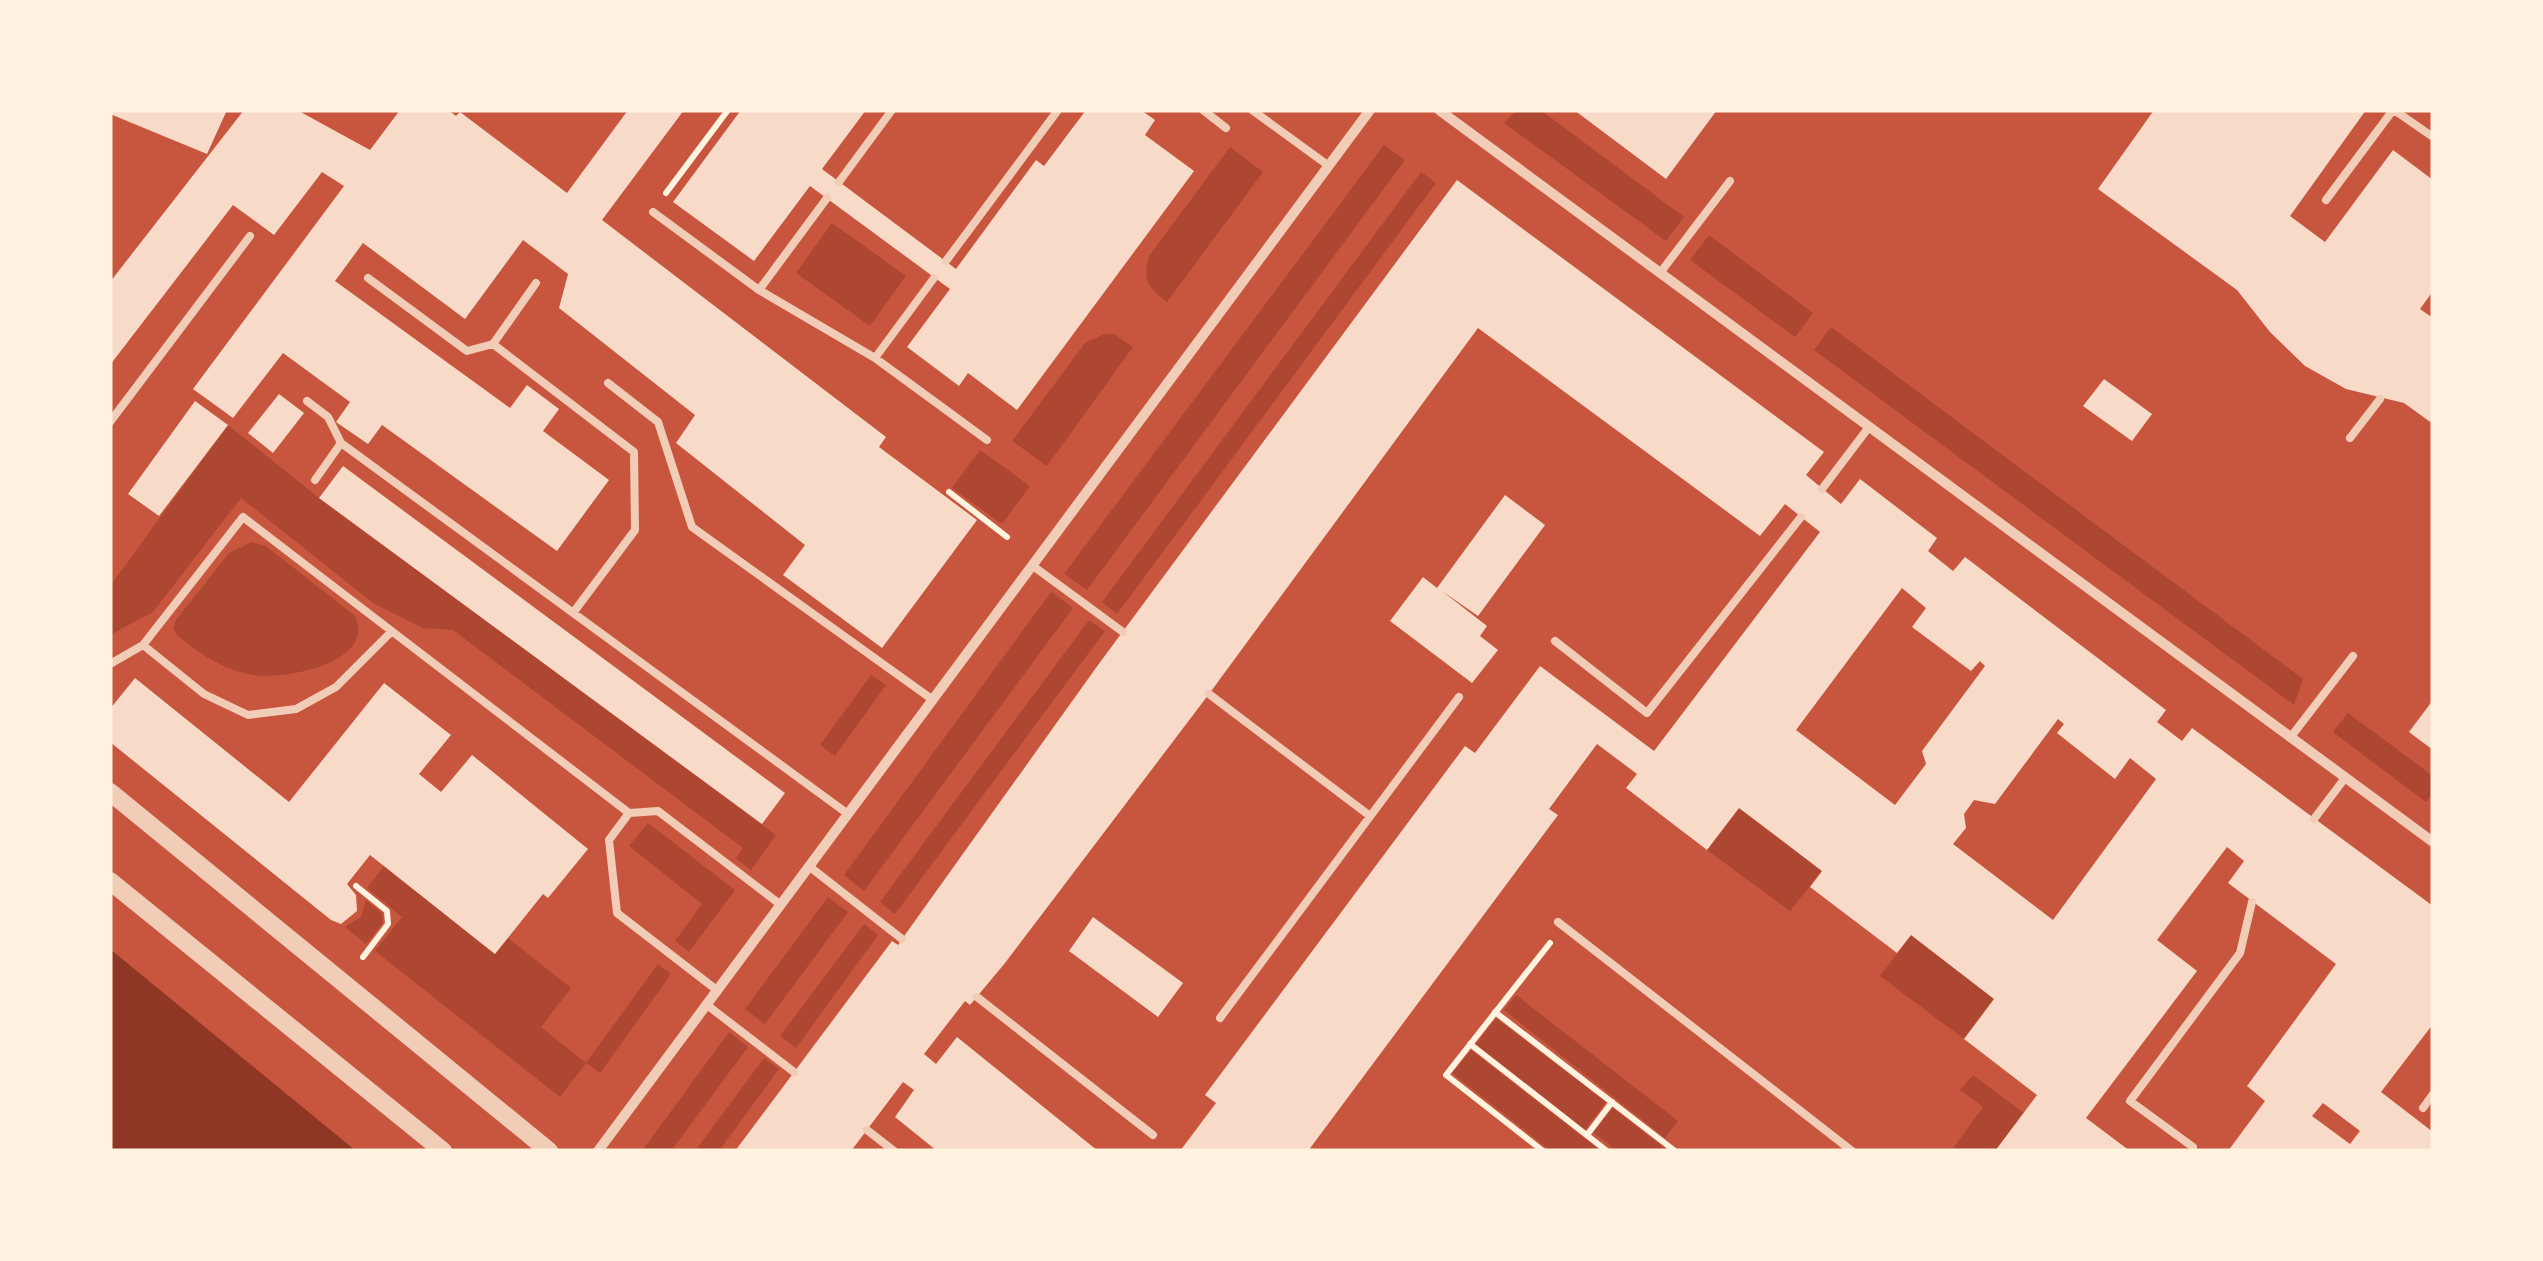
<svg xmlns="http://www.w3.org/2000/svg" width="2543" height="1261" font-family="'Noto Serif',serif">
<rect width="100%" height="100%" fill="#c8553d"/>
<path fill="#ae4732" d="M1517 110 1542 111 1684 217 1666 241 1504 123Z
M1384 145 1405 160 1087 590 1064 574Z
M1230 147 1263 172 1167 302C1148 288 1142 280 1149 256Z
M1421 172 1436 183 1117 614 1102 602Z
M832 223 906 276 870 326 796 273Z
M1709 235 1813 313 1795 337 1690 260Z
M1831 327 2303 679 2294 705 1814 350Z
M1104 334H1114L1133 347 1047 466 1012 441 1085 343Z
M228 425 319 498 776 835 751 870 736 859 743 848 453 630 423 628 373 603 241 498 153 612 110 635V586Z
M980 450 1030 486 1002 524 952 488Z
M252 542 266 546 355 616C377 663 284 680 252 675 222 669 200 654 177 635L173 628 176 620 229 553Z
M1051 592 1073 608 864 891 844 875Z
M1089 620 1105 631 895 914 880 902Z
M871 675 886 685 835 756 820 745Z
M2348 713 2433 776V793L2426 802 2333 732Z
M1739 808 1822 871 1790 911 1707 850Z
M648 823 735 890 689 952 675 941 702 904 629 846Z
M384 866 494 954 508 938 571 988 541 1027 586 1063 658 964 671 974 600 1073 586 1063 560 1097 375 951 402 917 367 888Z
M828 897 848 912 765 1024 745 1009Z
M366 900 382 913 383 923 366 944 345 927 361 917Z
M864 924 878 935 796 1048 780 1036Z
M1911 935 1994 999 1964 1039 1880 976Z
M1516 995 1678 1121 1665 1138 1504 1010Z
M1496 1018 1606 1102 1585 1130 1476 1044Z
M729 1032 748 1047 671 1151H642Z
M1471 1050 1601 1151H1551L1452 1073Z
M764 1058 779 1069 719 1151H695Z
M1973 1075 2024 1113 1995 1151H1951L1983 1107 1960 1090Z
M1613 1108 1668 1151H1617L1593 1132Z"/>
<path fill="#8f3625" d="M110 949 356 1151H110Z"/>
<path fill="#f7dbc8" fill-rule="evenodd" d="M110 110H227L207 154 110 114Z
M244 110H297L370 150 400 110H448L456 116 460 112 567 193 628 110H684L602 220 886 437 879 447 977 520 882 648 783 575 805 545 676 443 695 415 559 308 568 274 523 240 465 319 363 243 335 281 510 408 527 385 559 409 543 431 609 480 557 551 382 425 368 444 336 422 350 402 283 353 233 418 193 389 344 186 322 172 274 235 233 205 110 365V282Z
M741 110H866L822 169 956 269 1036 160 1044 166 1086 110H1141L1155 120 1145 135 1194 171 1017 410 968 373 959 386 907 347 950 289 810 186 754 261 673 202Z
M1574 110H1717L1666 179Z
M2154 110H2366L2290 216 2325 242 2393 150 2433 180V291L2420 309 2433 318V424L2404 403 2346 389 2305 366 2270 332 2237 290 2098 189Z
M1457 180 1824 452 1806 475 1841 504 1860 479 1937 538 1928 551 1953 571 1965 557 2166 710 2157 722 2182 741 2192 728 2433 906V1024L2381 1092 2433 1132V1151H2228L2265 1101 2247 1086 2336 964 2228 883 2244 861 2227 847 2157 940 2197 971 2086 1118 2130 1151H1995L2037 1095 1964 1039 1994 999 1911 935 1897 953 1810 887 1822 871 1739 808 1707 850 1626 788 1637 774 1597 744 1549 809 1558 815 1308 1151H1180L1216 1103 1205 1095 1465 746 1475 753 1540 666 1654 751 1820 532 1785 504 1760 536 1478 328 1209 694 1005 963 970 1005 965 1001 924 1054 936 1064 957 1037 1098 1151H937L895 1117 914 1090 903 1082 851 1151H735L892 941 898 945 902 939 1098 665ZM1902 588 1926 608 1912 627 1971 671 1980 661 1985 666 1922 751 1926 764 1895 805 1796 730ZM2058 719 2064 724 2057 733 2115 779 2130 758 2156 779 2053 920 1953 844 1966 828 1964 814 1974 800 1995 804ZM2323 1103 2360 1131 2350 1144 2312 1116Z
M2104 379 2152 414 2132 441 2083 406Z
M279 394 304 413 273 453 248 433Z
M195 401 228 425 159 516 128 494Z
M343 466 785 793 762 824 319 498Z
M1505 495 1545 525 1478 616 1442 591 1487 626 1480 636 1498 650 1472 683 1390 621 1423 577 1437 588Z
M135 678 289 802 384 683 451 735 419 774 441 792 472 755 588 849 548 898 543 894 495 954 370 855 347 884 356 895 357 911 341 924 331 920 110 742V709Z
M2433 700V750L2409 732Z
M1093 917 1183 983 1158 1017 1069 951Z"/>
<g fill="none" stroke-linecap="round" stroke-linejoin="round">
<path stroke="#fff3e0" stroke-width="6" d="M666 193 728 110
M949 492 1007 537
M356 886 387 911 388 924 363 957
M1495 1012 1675 1151
M1470 1044 1607 1151
M1587 1135 1612 1102
M1543 1151 1446 1075 1550 943"/>
<path stroke="#f1ccb7" stroke-width="8" d="M1203 110 1226 128
M1252 110 1329 166
M2394 110 2433 137
M839 182 892 110
M2326 200 2393 110
M653 212 759 290 875 358 987 440
M946 261 1058 110
M1660 273 1730 181
M368 278 467 351 493 344
M536 283 493 344 634 452 635 530 573 613
M759 290 827 198
M875 358 934 278
M608 383 658 422 692 527 933 700
M307 401 328 417 341 443 848 814
M110 422 250 236
M2350 438 2380 399
M315 480 341 443
M1822 489 1869 427
M1033 566 1123 632
M1555 641 1647 713 1801 517
M143 645 243 517 629 813 658 811 781 905
M110 664 143 645 204 694 248 715 296 709 336 687 391 632
M1209 694 1370 816
M2290 738 2353 656
M629 813 609 840 617 913 718 991
M2314 819 2345 778
M810 867 902 939
M1558 922 1852 1151
M977 997 1153 1135
M707 1005 794 1072
M1220 1018 1459 697
M2423 1108 2433 1094
M867 1130 894 1151
M2193 1147 2130 1101 2240 953 2252 902"/>
<path stroke="#f1ccb7" stroke-width="10" d="M1439 110 2433 842
M598 1151 1370 110"/>
<path stroke="#f1ccb7" stroke-width="18" d="M110 792 549 1151
M110 881 443 1151"/>
</g>
<rect width="2543" height="1261" fill="none" stroke="#fff3e0" stroke-width="225"/>
</svg>
